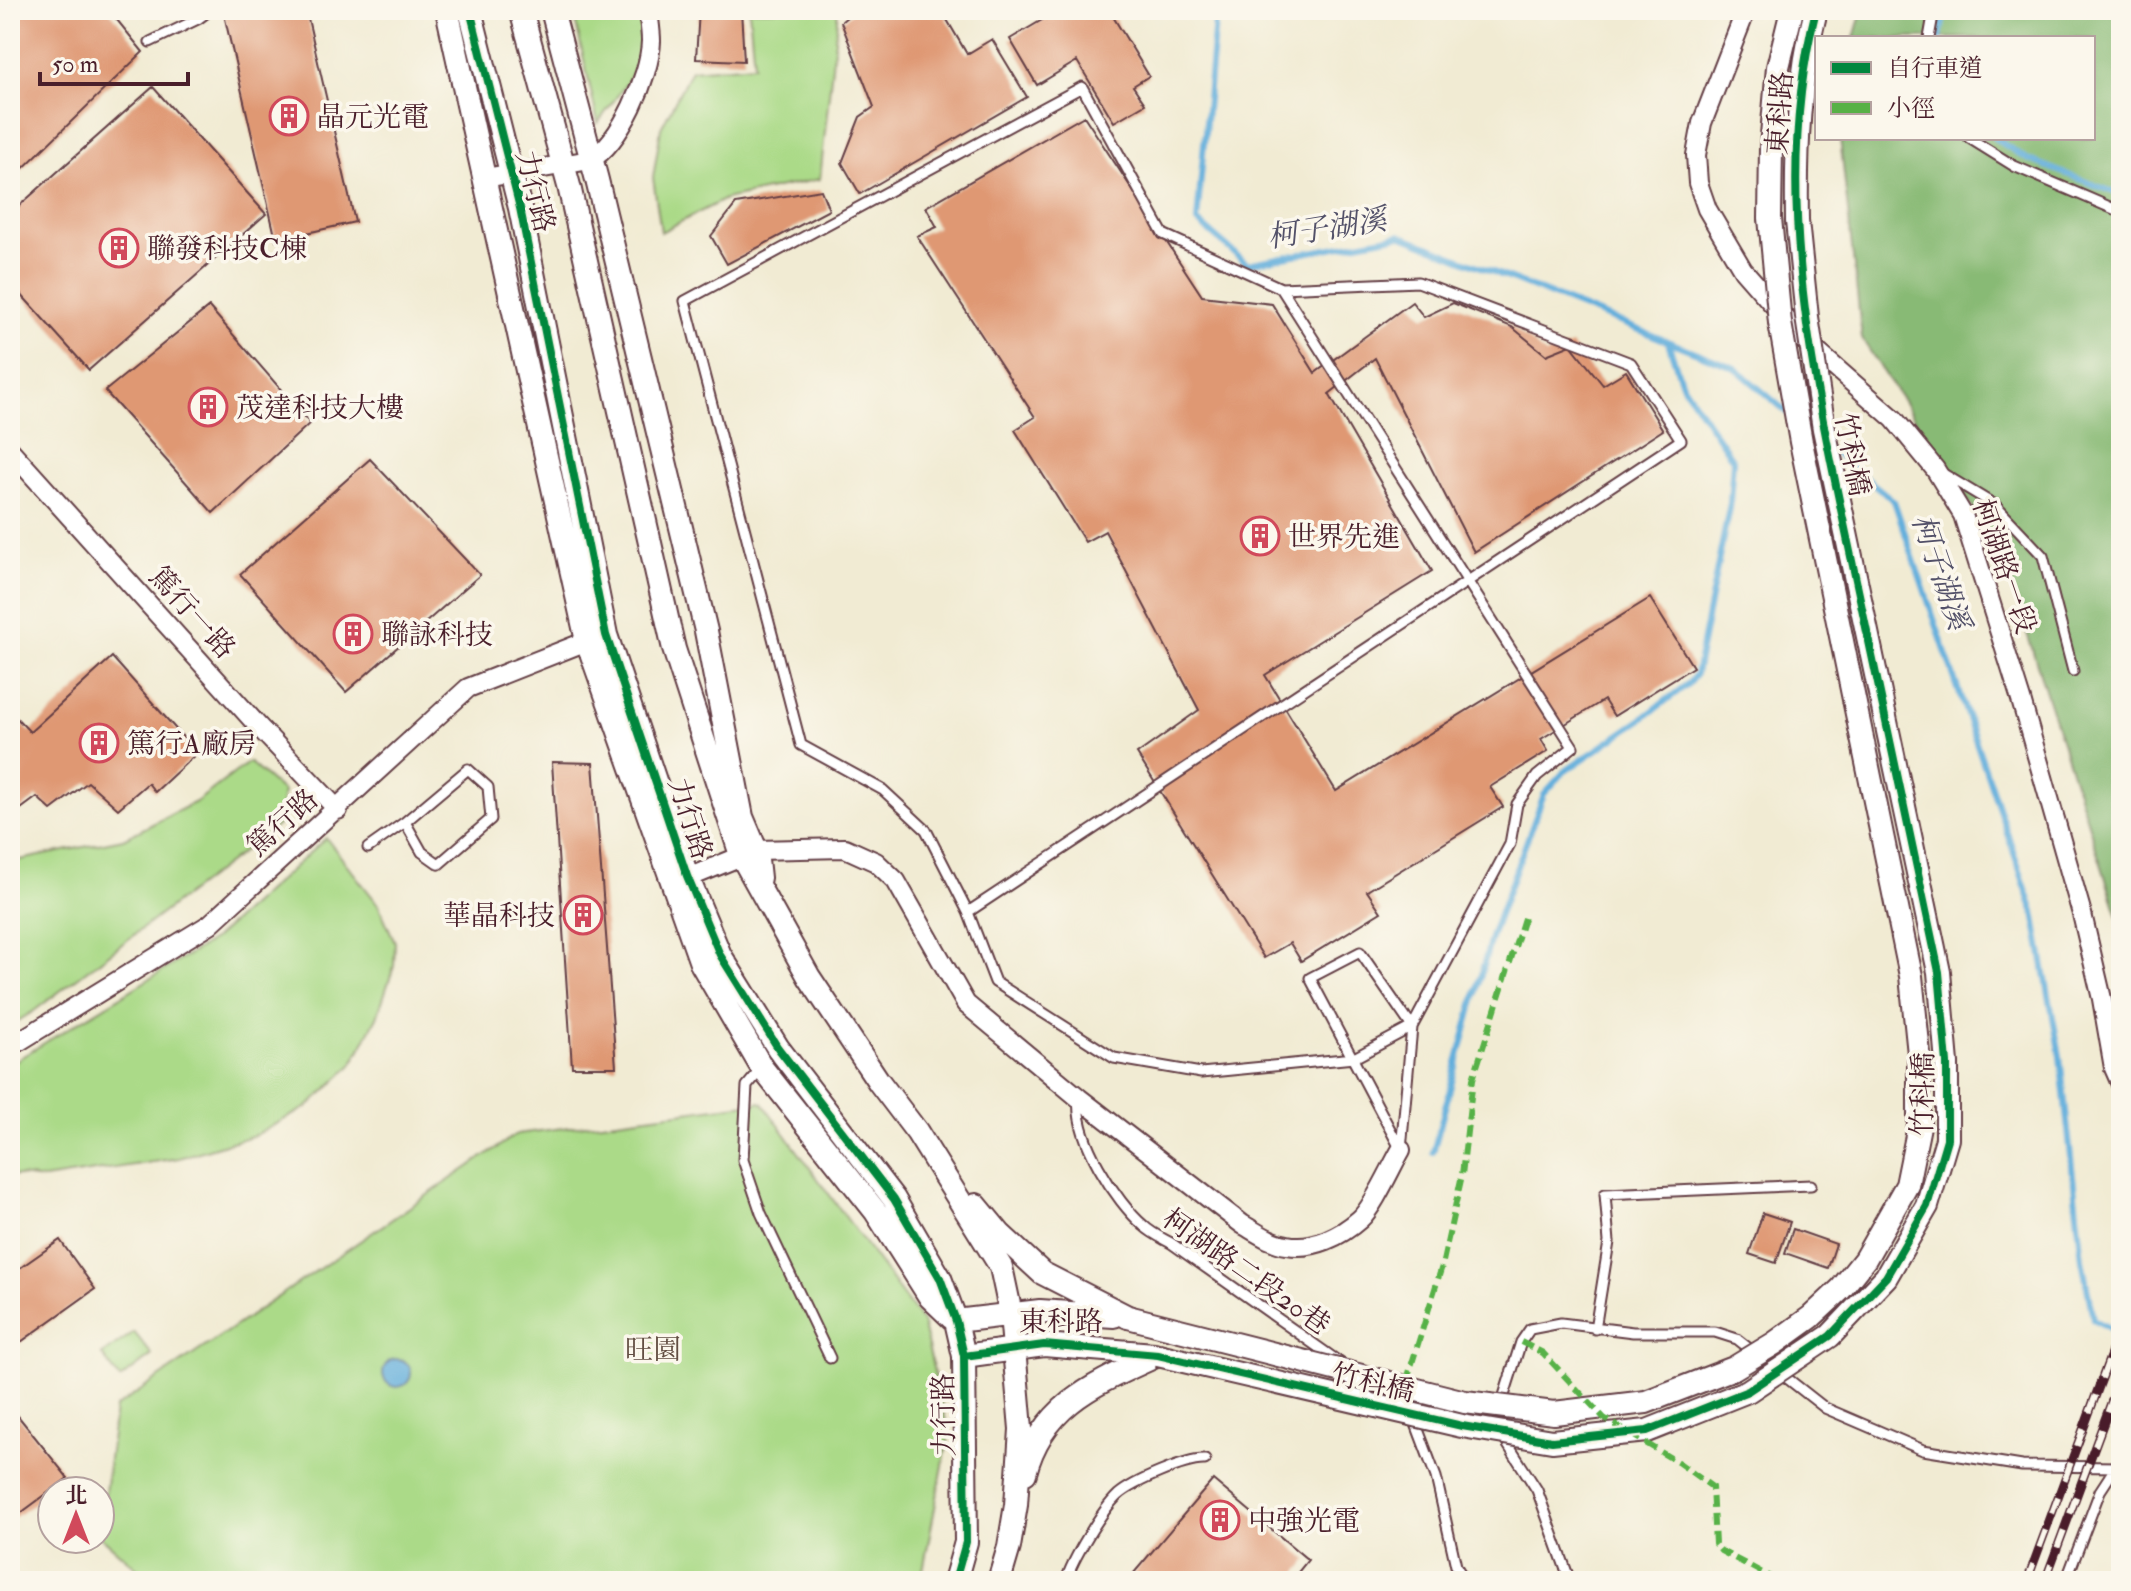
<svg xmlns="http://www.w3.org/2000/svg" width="2131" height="1591" font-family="'IM FELL Double Pica','Noto Serif TC',serif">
<rect width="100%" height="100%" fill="#fbf7ec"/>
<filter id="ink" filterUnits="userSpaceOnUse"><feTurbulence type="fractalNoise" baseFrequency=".0125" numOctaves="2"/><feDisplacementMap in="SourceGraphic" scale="16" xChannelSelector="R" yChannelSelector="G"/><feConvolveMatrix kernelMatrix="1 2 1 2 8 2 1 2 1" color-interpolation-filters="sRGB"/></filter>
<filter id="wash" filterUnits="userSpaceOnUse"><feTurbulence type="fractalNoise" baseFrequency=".006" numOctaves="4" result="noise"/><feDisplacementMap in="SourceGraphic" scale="32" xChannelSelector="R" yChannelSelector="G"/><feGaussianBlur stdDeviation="1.8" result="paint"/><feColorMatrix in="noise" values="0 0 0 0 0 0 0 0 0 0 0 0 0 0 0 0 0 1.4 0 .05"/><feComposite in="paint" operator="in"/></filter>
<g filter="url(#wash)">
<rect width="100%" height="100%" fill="#f1ebd3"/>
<path fill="#abda88" stroke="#7a7c5a" stroke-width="2" d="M573 10H639L644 46 630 78 598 123Z
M749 10H838L820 179 725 199 661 232 653 178 661 128 691 70 754 65Z
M249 762 283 792 278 825 34 1011 10 1026V862L123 839 196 802Z
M326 838 378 904 395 942 394 966 377 1017 352 1065 308 1107 255 1135 179 1158 44 1179 10 1175V1064L213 940Z
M762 1102 922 1322 949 1434 921 1581H152L100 1536 115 1408 517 1134Z
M134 1332 152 1355 120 1379 102 1355Z"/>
<path fill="#88ba74" stroke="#696c50" stroke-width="2" d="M1862 10H2121V926L2000 549 1862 339 1840 138H2093V38H1854Z"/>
<path fill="#63afdc" stroke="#566784" stroke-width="2" d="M383 1373a14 14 0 1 1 28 0a14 14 0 1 1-28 0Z"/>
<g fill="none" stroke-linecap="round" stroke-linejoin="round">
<path stroke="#63afdc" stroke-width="6" d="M1216 10 1197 221 1247 264 1400 235 1735 368 1788 413
M1940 38 1945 10
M1994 138 2027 159 2121 195
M1836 453 1894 501 2034 912 2060 1056 2082 1259 2093 1319 2121 1335
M1433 1152 1492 934 1544 794 1564 772 1642 719 1689 683 1696 674 1730 503 1733 460 1682 384 1668 342"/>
</g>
<g id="blocks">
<path fill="#df9873" d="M10 10H109L143 52 10 181Z
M223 10H306L355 222 276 240Z
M699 10H741L744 61 696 59Z
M855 10H960L946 18 967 54 992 39 1027 97 860 194 842 163 860 117 874 107 841 22Z
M1059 10H1109L1149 76 1133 86 1145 104 1114 122 1077 61 1037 85 1010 39Z
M153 87 266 214 89 370 10 282V214Z
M1084 116 1202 296 1272 304 1315 373 1412 302 1424 317 1453 303 1512 327 1546 355 1571 345 1603 385 1626 371 1663 430 1474 552 1375 358 1329 394 1432 571 1265 675 1336 791 1650 598 1693 667 1614 716 1604 700 1541 739 1548 751 1490 787 1503 807 1367 891 1381 912 1301 961 1290 943 1264 958 1137 754 1199 710 1105 531 1085 542 1015 430 1035 417 917 236 937 227 926 207Z
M821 190 829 210 727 264 711 236 736 204Z
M209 307 310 423 213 513 105 391Z
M370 459 480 575 346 692 240 574Z
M112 657 197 753 155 792 148 783 118 809 88 782 51 810 37 797 10 817V711L30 732Z
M552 762 593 763 616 1067H572Z
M1763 1213 1790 1222 1776 1263 1749 1254Z
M1793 1229 1836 1244 1828 1268 1785 1253Z
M60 1240 95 1289 18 1344 10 1332V1275Z
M10 1406 68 1478 10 1521Z
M1213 1480 1308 1560 1291 1581H1127Z"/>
</g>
</g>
<g filter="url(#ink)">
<use href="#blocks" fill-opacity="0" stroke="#633e44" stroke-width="2"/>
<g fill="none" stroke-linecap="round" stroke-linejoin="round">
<g stroke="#633e44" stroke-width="13">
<path id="service" d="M1929 38 1934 10
M150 42 198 19 210 10
M1969 138 2014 166 2121 212
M1942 473 1995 505 2043 556 2073 671
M368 848 405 822 468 769 488 787 491 819 439 864 422 852 405 822
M968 912 1681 440 1631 363 1418 282 1281 288 1163 234 1082 87 685 301 801 745 883 790 926 830 968 912 995 982 1114 1058 1201 1073 1354 1058 1412 1027 1510 844 1517 804 1537 776 1573 747 1281 288
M1360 952 1412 1027 1401 1150 1310 978Z
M762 1068 747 1086 743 1160 761 1213 830 1358
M1079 1098C1074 1137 1115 1201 1144 1226 1151 1233 1162 1238 1171 1243L1342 1364
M1595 1329 1609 1242 1605 1194 1811 1185
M1384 1391 1401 1399 1465 1416
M1413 1416 1436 1477 1456 1566 1465 1581
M1488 1422 1495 1424 1521 1342 1530 1329 1561 1323 1633 1332H1715L1737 1339 1825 1408 1923 1450 2022 1466 2121 1467
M1503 1437 1537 1490 1570 1581
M1066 1581C1072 1560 1102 1510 1118 1495 1133 1482 1186 1459 1205 1460
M2066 1581 2100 1491 2115 1468"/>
</g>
<g stroke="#633e44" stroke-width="22">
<path id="minor" d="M1746 10 1702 123 1696 155 1698 183 1707 209 1743 270 1806 342 1894 419 1935 469 1963 515 2021 700 2082 914 2102 999 2114 1068 2121 1084
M485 178 590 160C621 142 650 76 651 41 651 31 649 20 648 10
M10 450 259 727 338 810
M678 882 756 850 845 848 876 862 896 881 966 1004 1079 1098 1242 1224C1256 1232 1271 1243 1287 1245 1313 1250 1341 1236 1360 1219 1374 1206 1391 1167 1401 1150
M10 1047 210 924 468 688 587 641"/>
</g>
<g stroke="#633e44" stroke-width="26">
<path id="tertiary" d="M447 10 587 641 701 963 762 1068 876 1212 930 1297 952 1318
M470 10 520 208 606 635 687 876 720 955 778 1048 894 1199 940 1278 956 1321 964 1356 966 1542 955 1581
M521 10 569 186 674 649 741 855 809 977 879 1082 917 1132 1001 1267 1011 1314 1021 1429 1016 1505 1009 1547 999 1581
M552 10 597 180 706 631 742 817 756 850 759 878
M1770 218 1771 147 1778 67 1792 10
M1797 221C1796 149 1798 80 1816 10
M976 1205 1000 1234 1042 1273 1128 1317
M956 1321 1040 1311 1114 1316
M964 1356 1044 1345 1154 1354
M1025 1473C1043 1403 1098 1383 1158 1355"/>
</g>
<use href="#service" stroke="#fff" stroke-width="9"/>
<use href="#minor" stroke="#fff" stroke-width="18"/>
<use href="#tertiary" stroke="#fff" stroke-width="22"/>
<g stroke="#4a1f2b" stroke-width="9">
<path id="rail" d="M2027 1581 2111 1354 2121 1321
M2045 1581 2121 1376"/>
</g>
<use href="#rail" stroke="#fbf7ec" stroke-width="6" stroke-dasharray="18" stroke-linecap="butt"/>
<g stroke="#633e44" stroke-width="26" stroke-linecap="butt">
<path id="tertiary-bridge" d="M1128 1317 1465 1402 1554 1413 1646 1402 1734 1368 1775 1343 1811 1317 1841 1289 1865 1259 1907 1185 1919 1126V1054L1911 976 1801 442 1780 323 1770 218
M1158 1355 1462 1426 1552 1441 1647 1431 1748 1391 1830 1336 1886 1277 1927 1206 1947 1139V1063L1939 972 1824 429 1807 317 1797 221"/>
</g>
<use href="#tertiary-bridge" stroke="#fff" stroke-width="22"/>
<path stroke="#57b146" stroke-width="6" stroke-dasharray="12 6" stroke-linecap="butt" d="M1521 1342 1543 1353 1604 1418 1679 1463 1712 1487 1715 1544 1721 1551 1778 1581
M1401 1399 1442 1266 1462 1175 1473 1079 1525 915"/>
<g stroke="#fbf7ec" stroke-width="13">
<path id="cycleway" d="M470 10 520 208 606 635 687 876 720 955 778 1048 894 1199 940 1278 956 1321 964 1356 966 1542 955 1581
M964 1356 1044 1345 1158 1355 1462 1426 1552 1441 1647 1431 1748 1391 1830 1336 1886 1277 1927 1206 1947 1139V1063L1939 972C1911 841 1884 711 1856 580 1817 395 1768 198 1816 10"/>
</g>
<use href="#cycleway" stroke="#00873e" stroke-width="8"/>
</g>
</g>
<defs>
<g id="building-ring" transform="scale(2)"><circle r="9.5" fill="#fbf7ec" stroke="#d1495b" stroke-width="1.5"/><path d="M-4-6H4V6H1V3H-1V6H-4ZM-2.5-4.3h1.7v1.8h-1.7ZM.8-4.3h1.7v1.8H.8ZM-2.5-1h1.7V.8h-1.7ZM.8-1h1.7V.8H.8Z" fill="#d1495b"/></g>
</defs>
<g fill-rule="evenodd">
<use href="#building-ring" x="289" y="116"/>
<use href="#building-ring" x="119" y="248"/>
<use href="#building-ring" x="208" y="407"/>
<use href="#building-ring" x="1260" y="536"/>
<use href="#building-ring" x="353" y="634"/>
<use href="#building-ring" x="99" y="743"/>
<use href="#building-ring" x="583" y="915"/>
<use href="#building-ring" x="1220" y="1520"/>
</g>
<g text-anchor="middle" stroke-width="7" stroke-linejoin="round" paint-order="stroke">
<g font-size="28" fill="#4a1f2b" stroke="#fbf7ec">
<text transform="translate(1779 113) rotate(-86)" y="10">東科路</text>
<text transform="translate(536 191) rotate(76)" y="10">力行路</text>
<text transform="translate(1853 454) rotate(79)" y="10">竹科橋</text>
<text transform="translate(2005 566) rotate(71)" y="10">柯湖路一段</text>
<text transform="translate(193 612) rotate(48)" y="10">篤行一路</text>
<text transform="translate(691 818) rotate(72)" y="10">力行路</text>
<text transform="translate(282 822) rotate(-42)" y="10">篤行路</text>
<text transform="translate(1922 1094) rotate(-89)" y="10">竹科橋</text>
<text transform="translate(1247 1271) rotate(35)" y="10">柯湖路二段20巷</text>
<text x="1061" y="1331">東科路</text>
<text transform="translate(1373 1382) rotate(13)" y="10">竹科橋</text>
<text transform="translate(943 1415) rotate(-91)" y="10">力行路</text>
</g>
<g font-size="28" fill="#4a1f2b" stroke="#fbf7ec" text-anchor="start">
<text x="317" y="126">晶元光電</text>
<text x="147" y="258">聯發科技C棟</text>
<text x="236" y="417">茂達科技大樓</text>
<text x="1288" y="546">世界先進</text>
<text x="381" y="644">聯詠科技</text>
<text x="127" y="753">篤行A廠房</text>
<text x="555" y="925" text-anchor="end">華晶科技</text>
<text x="1248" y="1530">中強光電</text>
</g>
<g font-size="28" fill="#624e42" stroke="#fbf7ec">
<text x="653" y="1359">旺園</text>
</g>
<g font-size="30" font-style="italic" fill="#535169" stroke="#fbf7ec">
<text transform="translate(1327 228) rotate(-9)" y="10">柯子湖溪</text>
<text transform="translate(1941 572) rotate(71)" y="10">柯子湖溪</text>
</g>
</g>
<rect width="2131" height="1591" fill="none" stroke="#fbf7ec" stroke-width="40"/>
<rect x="1815" y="36" width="280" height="104" fill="#fbf7ec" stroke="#b4a19f" stroke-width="2"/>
<rect x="1831" y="62" width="40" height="12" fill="#00873e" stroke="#b4a19f" stroke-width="2"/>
<text x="1887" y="76" font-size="24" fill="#4a1f2b">自行車道</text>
<rect x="1831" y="102" width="40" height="12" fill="#57b146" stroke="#b4a19f" stroke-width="2"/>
<text x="1887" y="116" font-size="24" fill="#4a1f2b">小徑</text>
<g transform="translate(76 1515)"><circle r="38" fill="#fbf7ec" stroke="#b4a19f" stroke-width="2"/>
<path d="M0-6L14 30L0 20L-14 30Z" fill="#d1495b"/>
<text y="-12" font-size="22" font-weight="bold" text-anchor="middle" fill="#4a1f2b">北</text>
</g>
<path d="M40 72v12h148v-12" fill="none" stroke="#4a1f2b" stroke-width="4"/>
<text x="52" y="72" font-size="24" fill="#4a1f2b" stroke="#fbf7ec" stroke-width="6" paint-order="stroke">50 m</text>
</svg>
